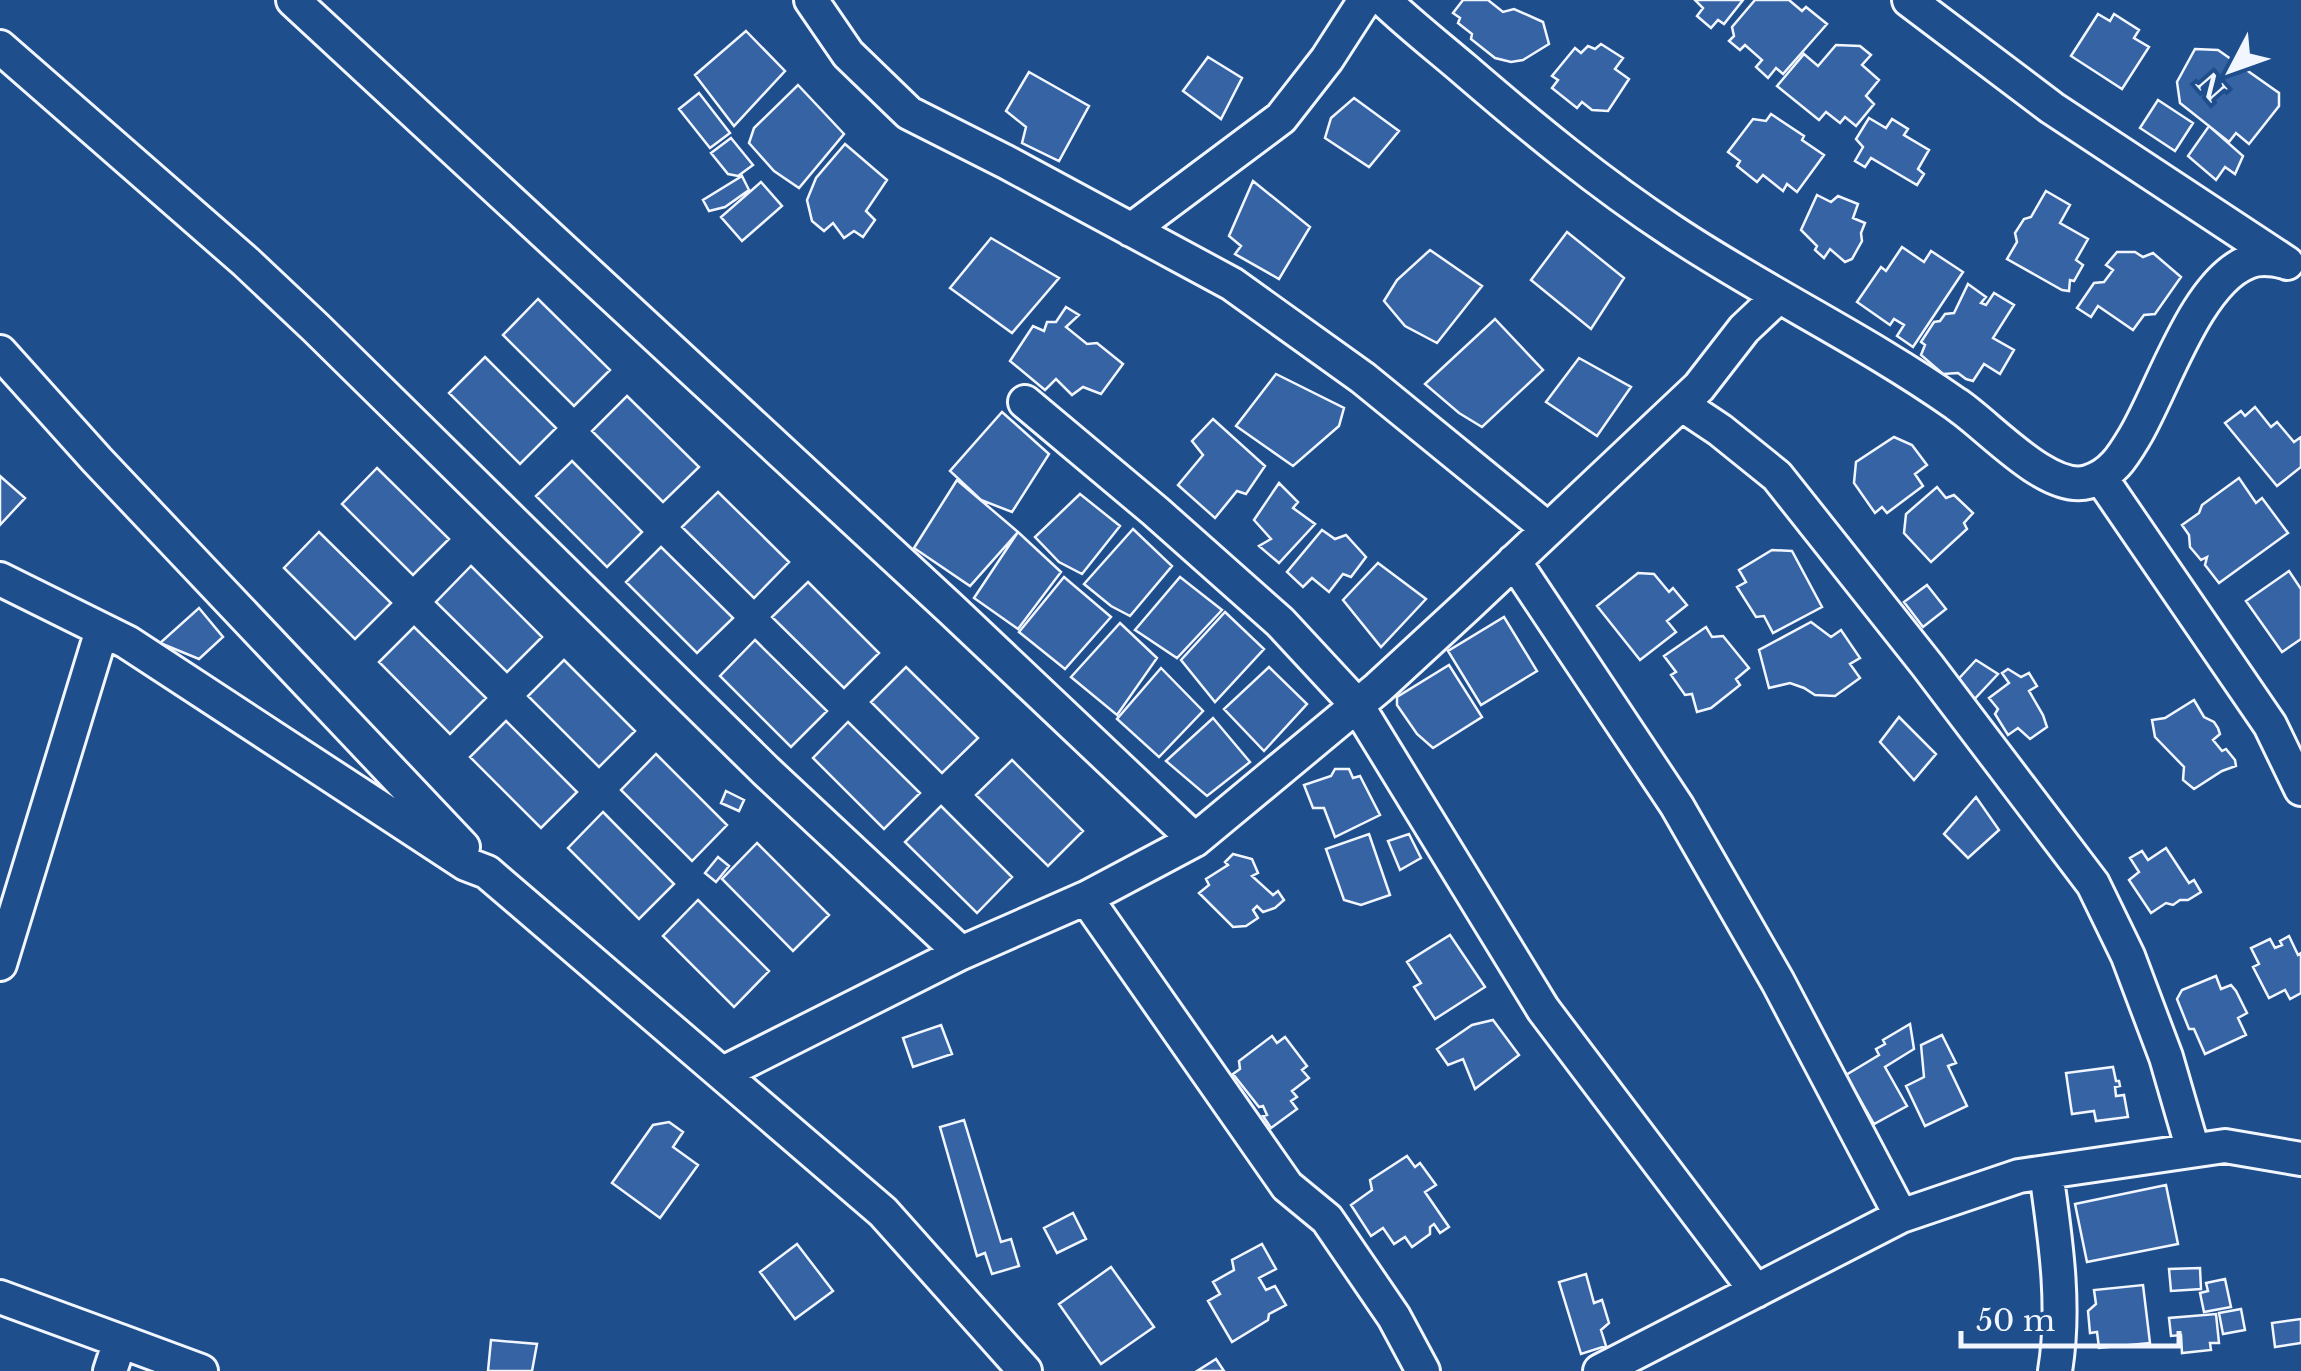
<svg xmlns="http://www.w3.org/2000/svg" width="2301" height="1371" font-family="'Libre Baskerville',serif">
<rect width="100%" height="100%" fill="#1f4e8c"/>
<path fill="#3563a3" stroke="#f2f6ff" stroke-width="2.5" d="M1463 0H1488L1503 12 1514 9 1543 22 1549 44 1523 60 1511 62 1495 58 1471 39 1472 34 1458 23 1460 18 1453 13Z
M1695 0H1743L1724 24 1718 20 1711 28 1697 16 1703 8Z
M1755 0H1789L1802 11 1806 7 1827 24 1783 74 1776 68 1768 78 1756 67 1762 60 1745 45 1740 50 1729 41 1734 36 1732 27Z
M2098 14 2110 21 2114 14 2139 30 2134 38 2149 47 2122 89 2071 56Z
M746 31 785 71 734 126 695 75Z
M1601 44 1623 58 1615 69 1629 79 1608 111 1592 110 1582 102 1577 108 1552 88 1558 80 1552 76 1575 48 1581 53 1588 46 1595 49Z
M1836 45 1860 46 1871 55 1862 65 1879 80 1866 96 1874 104 1856 126 1845 117 1840 123 1826 112 1819 120 1777 86 1804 54 1818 66Z
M2195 49 2218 50 2279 93V106L2249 144 2236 133 2229 142 2180 103 2177 82Z
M1208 57 1242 78 1221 119 1183 91Z
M1029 72 1089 106 1059 161 1022 143 1026 127 1006 111Z
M798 85 844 134 799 188 774 171 749 143 754 128Z
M699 93 730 133 710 148 679 109Z
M1354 98 1399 131 1369 167 1325 138 1331 118Z
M2158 100 2193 123 2175 151 2140 128Z
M1771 114 1804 136 1802 140 1824 155 1797 192 1787 184 1783 191 1763 175 1757 182 1737 166 1740 161 1728 152 1753 119 1766 121Z
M1869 118 1886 128 1892 119 1908 129 1904 135 1929 150 1918 169 1924 174 1917 185 1871 158 1865 167 1855 161 1863 147 1856 139Z
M2209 126 2243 156 2235 174 2225 167 2216 180 2188 156Z
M731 138 753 165 738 176 728 174 711 153Z
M845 144 887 180 866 211 875 220 863 237 854 231 844 238 833 223 824 231 812 221 807 200 816 178Z
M742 176 749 190 725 207 709 211 703 200Z
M1253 181 1310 227 1279 279 1235 254 1241 246 1229 236Z
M761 182 782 206 742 241 721 217Z
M2046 191 2070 205 2060 223 2088 239 2076 260 2083 265 2074 281 2070 280 2069 291 2062 290 2007 259 2017 242 2015 233 2024 219 2031 217Z
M1817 195 1831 202 1838 196 1858 204 1853 218 1865 223 1861 233 1862 241 1852 259 1845 262 1830 249 1824 258 1815 250 1817 246 1801 230Z
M1567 232 1624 278 1591 329 1531 280Z
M991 238 1059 278 1012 333 950 288Z
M1902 247 1924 262 1931 251 1963 272 1913 347 1897 336 1904 325 1894 319 1890 325 1857 302 1881 267 1886 271Z
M1430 250 1482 286 1437 343 1405 326 1384 301 1397 280Z
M2117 252H2135L2143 257 2153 253 2181 277 2155 314 2144 315 2133 330 2098 306 2091 317 2077 308 2094 283 2104 282 2113 270 2106 265Z
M1968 284 1986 297 1981 303 1986 305 1994 293 2014 305 1993 338 2014 350 2000 374 1984 364 1973 381 1966 379 1958 373 1943 374 1921 355 1925 345 1921 342 1934 322 1940 321 1945 314 1954 313Z
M538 299 610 370 574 406 503 335Z
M1066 307 1079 315 1066 327 1087 344 1097 343 1123 364 1101 394 1083 387 1072 395 1056 379 1045 390 1010 361 1033 326 1044 331 1047 322H1056Z
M1495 319 1543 370 1482 427 1459 413 1425 384Z
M485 357 556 428 520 464 449 393Z
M1579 358 1631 387 1597 436 1546 402Z
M1276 374 1344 408 1339 426 1293 466 1236 426Z
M627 396 699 467 663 502 592 431Z
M2255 407 2271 427 2277 422 2294 442 2301 437V467L2277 486 2225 423 2241 411 2245 416Z
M1002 412 1049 454 1012 512 981 500 950 471Z
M1213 419 1265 466 1246 494 1237 491 1215 518 1178 485 1203 455 1192 441Z
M1894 437 1912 445 1927 465 1915 474 1923 486 1887 513 1882 507 1875 513 1854 483 1856 462Z
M572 461 642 532 607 567 536 496Z
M377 468 449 539 413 575 342 504Z
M0 476 25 498 0 525Z
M2239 478 2256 503 2262 498 2288 533 2219 583 2205 565 2207 557 2201 560 2190 547 2189 535 2182 525 2199 513 2202 505Z
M957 480 1018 532 970 586 914 548Z
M1279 483 1298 502 1293 508 1315 524 1279 563 1259 546 1271 539 1254 520Z
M1937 487 1946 498 1954 495 1973 513 1964 523 1967 529 1931 562 1904 533 1906 514Z
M718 492 789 562 754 598 682 527Z
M1080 494 1120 526 1082 574 1059 562 1035 537Z
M1133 529 1172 566 1130 616 1111 606 1084 584Z
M1322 530 1335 539 1346 535 1366 557 1351 577 1343 574 1329 592 1312 578 1303 587 1287 572Z
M319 532 391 603 355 639 284 568Z
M1018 532 1061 572 1018 629 974 598Z
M661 547 733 618 697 653 626 582Z
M1772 550 1792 551 1822 607 1773 633 1764 616 1756 617 1737 587 1746 582 1739 570Z
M1378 563 1426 599 1381 647 1343 600Z
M471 566 542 637 507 672 436 602Z
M2289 571 2301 589V639L2282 652 2246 601Z
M1638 573 1654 574 1669 592 1673 588 1687 605 1667 621 1676 632 1640 660 1597 606Z
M1064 577 1111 617 1065 669 1019 632Z
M1180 577 1222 610 1177 658 1135 630Z
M808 582 879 653 844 688 772 617Z
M1927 585 1946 609 1923 627 1904 602Z
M199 608 223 637 199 659 160 643Z
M1225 612 1264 649 1215 702 1181 660Z
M1504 617 1537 671 1481 705 1448 651Z
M1811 622 1831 637 1841 630 1860 658 1850 664 1860 678 1835 696 1815 695 1804 688 1790 683 1769 688 1759 650Z
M1120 623 1157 658 1117 715 1071 677Z
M414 627 486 698 450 734 379 662Z
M1706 627 1712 637 1723 636 1749 668 1736 679 1740 685 1711 708 1697 712 1692 694 1685 695 1671 675 1676 672 1664 656Z
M755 640 827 711 791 747 720 676Z
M564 660 635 731 599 767 528 696Z
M1976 660 1998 674 1969 705 1952 686Z
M1449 665 1482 717 1433 748 1417 734 1397 705V697Z
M906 667 978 738 942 773 871 702Z
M1269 667 1307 704 1264 751 1224 709Z
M1161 668 1203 711 1159 757 1117 719Z
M2008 669 2021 677 2029 673 2037 686 2029 691 2043 715 2047 727 2030 739 2018 728 2008 735 1995 714 1998 709 1989 698 2009 683 2002 673Z
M2194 700 2204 717 2214 722 2218 728 2220 734 2213 740 2222 751 2226 749 2235 760 2236 766 2222 771 2194 789 2183 780 2184 767 2155 737 2152 720 2165 718Z
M1899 717 1936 754 1914 780 1880 742Z
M1213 718 1250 762 1207 796 1166 761Z
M506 721 577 792 541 828 470 757Z
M848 722 920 793 884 829 813 758Z
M656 754 727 825 692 861 621 790Z
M1012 760 1083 831 1048 866 976 795Z
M1335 769H1349L1353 778 1360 776 1380 815 1335 837 1324 808H1313L1304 785 1331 776Z
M726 791 744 800 739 811 721 803Z
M1976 797 1999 830 1968 858 1944 834Z
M941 806 1012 877 977 913 905 842Z
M603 812 674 884 639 919 568 848Z
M1369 834 1390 895 1361 905 1344 900 1326 849Z
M1409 834 1421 858 1400 870 1388 841Z
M757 843 829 915 793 951 722 879Z
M2166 848 2189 883 2194 880 2201 892 2188 900H2180L2173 905 2166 903 2151 913 2129 880 2139 872 2130 858 2142 851 2148 860Z
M1233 854 1252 859 1258 873 1252 876 1273 895 1278 891 1284 900 1275 908 1263 912 1257 906 1253 910 1258 918 1246 926 1233 927 1199 893 1209 885 1206 879 1228 865 1225 862Z
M718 857 729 866 716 882 705 873Z
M698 900 769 971 734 1007 663 936Z
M1450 935 1485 987 1435 1019 1414 987 1421 983 1407 962Z
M2289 936 2298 955 2301 953V993L2290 999 2285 990 2269 998 2253 967 2259 964 2251 948 2270 939 2275 948 2282 945 2280 941Z
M2216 976 2221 989 2231 985 2236 991 2247 1013 2238 1018 2246 1035 2205 1054 2194 1029H2189L2177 999 2182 990Z
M1493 1020 1519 1055 1475 1089 1463 1059 1448 1065 1437 1049 1472 1025Z
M1910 1024 1914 1049 1885 1067 1907 1106 1874 1124 1846 1075 1879 1055 1876 1049 1885 1044 1883 1040Z
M941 1025 952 1054 913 1067 903 1038Z
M1942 1035 1956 1063 1948 1066 1967 1106 1925 1126 1906 1086 1924 1077 1921 1045Z
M1272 1036 1277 1043 1285 1037 1307 1066 1302 1070 1309 1078 1292 1091 1297 1097 1291 1101 1297 1109 1271 1128 1263 1116 1267 1115 1263 1106 1259 1107 1233 1074 1240 1069 1239 1061Z
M2113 1067 2116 1081H2119L2120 1086 2115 1087 2116 1096 2124 1095 2128 1117 2096 1121 2094 1111 2072 1114 2066 1073Z
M964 1120 1001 1242 1011 1239 1019 1266 992 1274 985 1253 977 1256 940 1127Z
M669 1122 683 1132 673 1147 698 1165 660 1218 612 1183 653 1125Z
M1407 1156 1415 1167 1420 1163 1436 1185 1425 1192 1449 1227 1440 1233 1434 1224 1430 1227V1234L1412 1247 1405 1237 1394 1244 1383 1228 1371 1236 1351 1205 1372 1190 1370 1180Z
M2166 1185 2178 1244 2087 1262 2075 1204Z
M1073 1213 1086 1239 1057 1253 1044 1228Z
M797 1244 833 1291 795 1319 760 1272Z
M1262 1244 1276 1269 1259 1278 1266 1290 1275 1286 1286 1305 1269 1314 1268 1320 1232 1342 1208 1301 1220 1294 1213 1282 1234 1270 1232 1260Z
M1111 1267 1154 1327 1101 1364 1059 1304Z
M2200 1268 2201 1289 2171 1291 2169 1269Z
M1586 1274 1594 1303 1602 1300 1609 1323 1601 1330 1606 1346 1581 1354 1559 1282Z
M2225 1279 2231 1307 2204 1312 2200 1293 2208 1291 2206 1283Z
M2143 1285 2150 1343 2099 1348 2097 1332 2090 1333 2088 1311 2096 1304 2094 1290Z
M2241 1309 2245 1330 2223 1334 2219 1313Z
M2216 1314 2219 1343H2210L2211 1350 2182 1353 2181 1335 2171 1336 2169 1318Z
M2301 1319V1343L2275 1347 2272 1323Z
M491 1340 537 1344 532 1371H488Z
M1216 1359 1224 1371H1197Z"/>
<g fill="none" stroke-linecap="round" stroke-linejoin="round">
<g stroke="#f2f6ff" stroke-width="38">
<path id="minor" d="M293 0 952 610 1195 840
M811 0 848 54 909 113 1006 162 1232 284 1363 378 1548 529
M1384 0C1409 24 1437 46 1464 69 1530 126 1599 183 1672 231 1765 293 1865 340 1956 404 1988 425 2048 494 2088 482 2112 475 2123 456 2135 436 2163 389 2196 282 2248 262 2260 257 2273 259 2285 262
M1909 0 2052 108 2287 263
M0 47 246 262 316 328 766 771 961 953
M1131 230 1281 118 1327 59 1365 0
M0 352 97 460 463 847
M1025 402 1155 511 1280 622 1357 705 1543 1009 1756 1291
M1681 404 1720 430 1777 476 1927 665 2093 884 2128 956 2166 1057 2193 1150
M2101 478 2270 725 2301 789
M1514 561 1677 806 1778 982 1901 1216
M0 579 127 642 466 864 487 872 883 1212 1025 1371
M1086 898 1287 1186 1327 1219 1394 1317 1423 1371
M0 964 102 630
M723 1073 961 953 1086 898 1195 840 1378 688 1468 605 1699 387 1744 329 1778 297
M2046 1172C2055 1237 2066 1305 2055 1371
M0 1297 120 1341
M110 1371 120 1341 201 1371
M1600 1371 1901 1216 2019 1176 2225 1146 2301 1159"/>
</g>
<use href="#minor" stroke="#1f4e8c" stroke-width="32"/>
</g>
<g transform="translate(2231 70) rotate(229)" stroke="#1f4e8c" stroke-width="8" paint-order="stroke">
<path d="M0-8L18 38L0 25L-18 38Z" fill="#f2f6ff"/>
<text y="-15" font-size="28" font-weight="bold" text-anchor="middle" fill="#f2f6ff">N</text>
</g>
<path d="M1961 1331v15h218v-15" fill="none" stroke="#f2f6ff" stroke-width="5"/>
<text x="1976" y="1331" font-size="30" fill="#f2f6ff" stroke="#1f4e8c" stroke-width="8" paint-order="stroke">50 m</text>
</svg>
